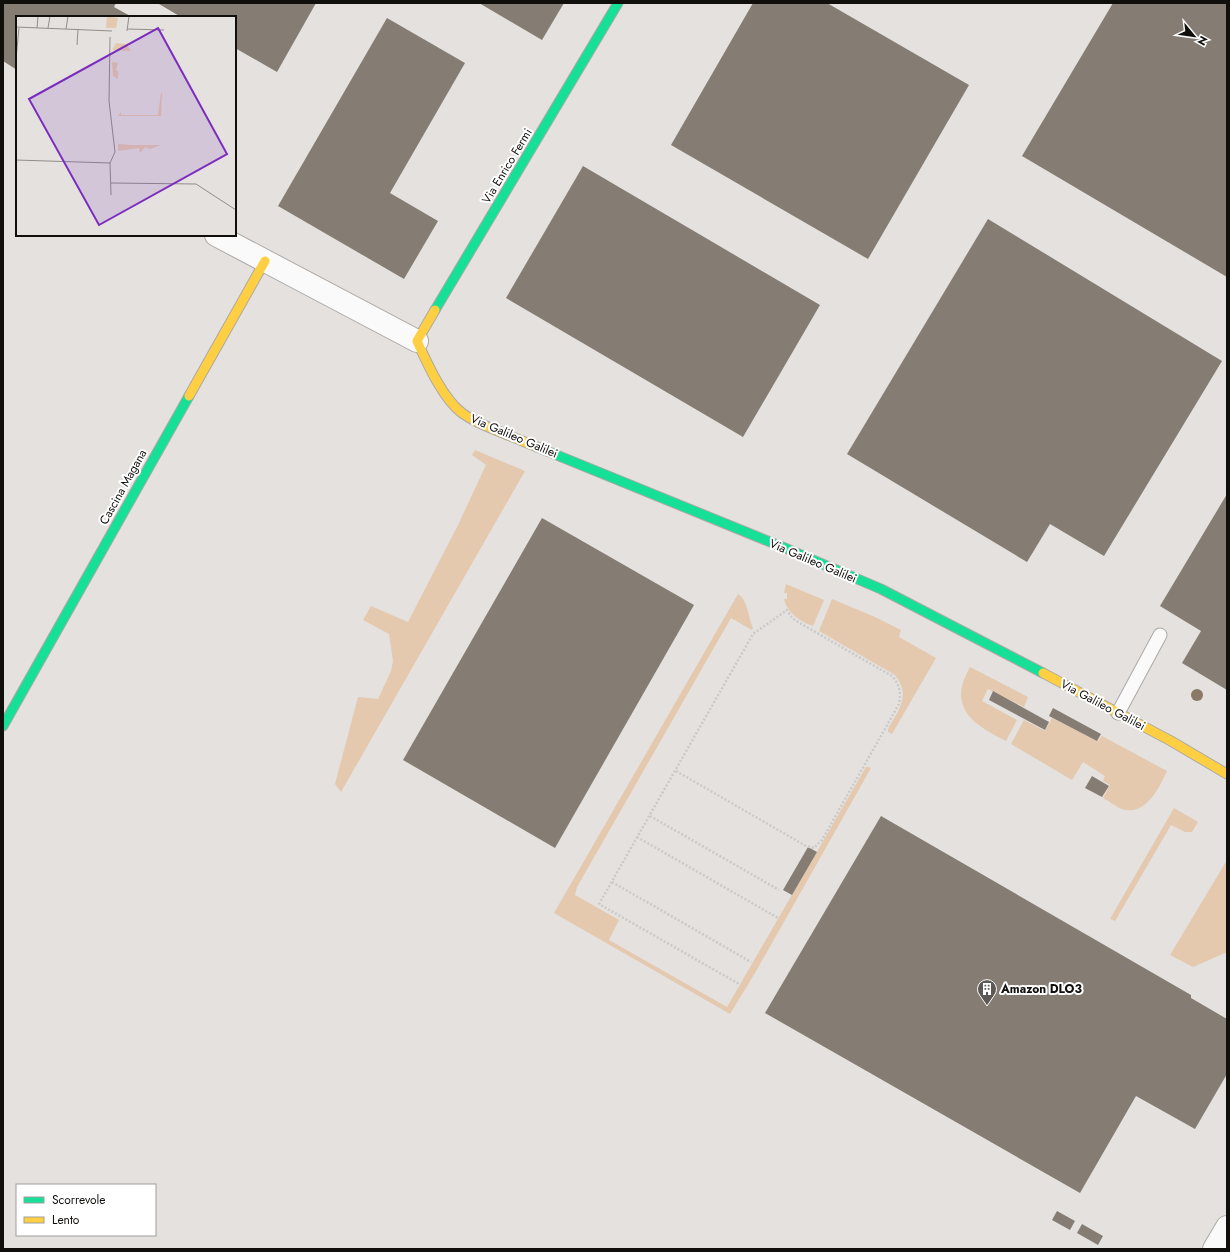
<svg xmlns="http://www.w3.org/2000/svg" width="1230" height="1252" font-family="Jost,sans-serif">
<rect width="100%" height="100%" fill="#e4e1de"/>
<path fill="#e4c9af" d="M475 450 525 471 341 792 335 784 358 697 378 699 391 671 393 661 389 634 363 620 371 606 408 622 458 525 486 465 472 455Z
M786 584 824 600 813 626C801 622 787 613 784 599H787V593H784Z
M738 594C748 600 748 617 753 628L752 630 731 618 577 887 575 895 619 920 609 940 727 1007 866 767H869L871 768 755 973 730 1014 554 913Z
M832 599 875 617 901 630 899 637 936 658 892 734 888 732V729C899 709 911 696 895 675L819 631Z
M970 667 1028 697 1024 707 988 689 982 701 1017 720 1006 741C987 731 961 719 961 694 961 684 966 675 970 667Z
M1052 718 1098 741 1102 736 1167 771C1159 789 1144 819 1119 808 1114 805 1109 801 1103 798L1110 785 1103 781 1105 776 1083 762 1072 780 1011 744 1024 720 1045 731Z
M1174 808 1198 822 1192 832H1185L1171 825 1115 921 1110 919Z
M1227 860V952L1193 967 1170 955Z"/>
<path fill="#857d73" d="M3 3H116L114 7 132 17H17V70L3 61Z
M160 3H316L277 72 235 48V17H181L159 4Z
M479 3H564L542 40Z
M753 3H827L969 85 868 259 671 145Z
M1113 3H1227V277L1022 156Z
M387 18 465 63 390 193 438 221 404 279 278 206Z
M583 166 820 305 743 437 506 298Z
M988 219 1222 361 1104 556 1050 524 1027 562 847 454Z
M1227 494V690L1182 663 1201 631 1160 606Z
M542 518 694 605 555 848 403 760Z
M993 691 1049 722 1045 730 989 700Z
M1053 708 1101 734 1097 741 1049 716Z
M1092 776 1109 786 1102 797 1085 788Z
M881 816 1191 995V998L1227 1019V1074L1195 1129 1136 1096 1080 1193 765 1013Z
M808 847 817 852 792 895 783 890Z
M1057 1211 1075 1221 1070 1230 1052 1220Z
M1082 1224 1103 1236 1098 1245 1077 1233Z"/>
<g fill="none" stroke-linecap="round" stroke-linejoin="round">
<g stroke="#aca9a6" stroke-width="15">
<path id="lane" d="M1118 713 1160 635"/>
</g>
<g stroke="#aca9a6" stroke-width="24">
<path id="street" d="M216 235 417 341
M1214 1249 1227 1227"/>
</g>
<g stroke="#aca9a6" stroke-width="11">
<path id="fast" d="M435 310 618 3
M537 447 785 548 881 589 1043 673
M3 726 189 396"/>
</g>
<g stroke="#aca9a6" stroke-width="11">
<path id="slow" d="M435 310 417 341C427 363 443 399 462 413 473 421 485 426 498 431 511 436 524 442 537 447
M189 396 265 261
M1043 673 1171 741 1227 774"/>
</g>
<path stroke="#cbcac9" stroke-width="2.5" stroke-dasharray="2 2" stroke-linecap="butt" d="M676 771 806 846 814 848 822 840 899 704C901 693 900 685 892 676L798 622 792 618 787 610 753 634 599 904 739 984
M650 816 779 890
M637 837 778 918
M612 882 751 962"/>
<use href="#lane" stroke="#fbfafa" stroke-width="13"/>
<use href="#street" stroke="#fbfafa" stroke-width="22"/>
<use href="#fast" stroke="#16e098" stroke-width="9"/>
<use href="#slow" stroke="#ffcf43" stroke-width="9"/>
</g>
<circle fill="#8a7965" cx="1197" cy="695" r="6"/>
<defs>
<g id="building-pin" transform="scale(1)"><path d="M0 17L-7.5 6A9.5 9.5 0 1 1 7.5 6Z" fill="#5b5856" stroke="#fff"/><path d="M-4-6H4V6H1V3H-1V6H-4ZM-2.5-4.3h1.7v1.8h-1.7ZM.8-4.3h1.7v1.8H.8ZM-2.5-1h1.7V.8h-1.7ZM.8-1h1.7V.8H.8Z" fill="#fff"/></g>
</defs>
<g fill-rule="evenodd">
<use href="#building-pin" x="987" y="989"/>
</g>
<g text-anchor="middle" stroke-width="4" stroke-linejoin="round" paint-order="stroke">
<g font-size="12" fill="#110f0c" stroke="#fff">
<text transform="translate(507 166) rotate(-59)" y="4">Via Enrico Fermi</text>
<text transform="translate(514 436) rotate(23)" y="4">Via Galileo Galilei</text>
<text transform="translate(123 487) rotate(-61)" y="4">Cascina Magana</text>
<text transform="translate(813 561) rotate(23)" y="4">Via Galileo Galilei</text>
<text transform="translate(1103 705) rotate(28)" y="4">Via Galileo Galilei</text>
</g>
<g font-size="12" font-weight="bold" fill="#110f0c" stroke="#fff" text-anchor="start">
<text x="1001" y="993">Amazon DLO3</text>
</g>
</g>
<g transform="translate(16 16)">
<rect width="220" height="220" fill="#e4e1de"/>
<path d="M91 0 102 2 100 12H90ZM100 27 110 28 115 35 96 34ZM96 46 102 47 100 54 102 55V63L97 60ZM112 76 146 77 145 100H102L105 96V99H142L145 77ZM102 128 116 129H145L134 133 129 131 124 137 123 132 102 135Z" fill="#e4c9af"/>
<path fill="none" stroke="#908d8a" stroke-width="1" d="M0 11 96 15M21 12 22 0M32 12 34 0M50 13 52 0M112 13 148 14M111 15 113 0M94 21 93 85 99 136 94 147M61 29 62 13M0 43 3 12M0 144 94 147M94 147 95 179M95 167 180 168 220 194"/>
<path fill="#7b2cbf" fill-opacity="0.15" stroke="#7b2cbf" stroke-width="2" d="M142 12 211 138 83 209 13 83Z"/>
<rect width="220" height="220" fill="none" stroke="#110f0c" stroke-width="2"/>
</g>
<rect width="1230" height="1252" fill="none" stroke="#110f0c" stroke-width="8"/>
<rect x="16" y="1184" width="140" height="52" fill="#ffffff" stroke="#a09f9e"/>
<rect x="24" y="1197" width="20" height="6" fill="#16e098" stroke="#a09f9e"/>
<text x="52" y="1204" font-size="12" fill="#110f0c">Scorrevole</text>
<rect x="24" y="1217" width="20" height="6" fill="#ffcf43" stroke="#a09f9e"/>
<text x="52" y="1224" font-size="12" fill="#110f0c">Lento</text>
<g transform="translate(1194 36) rotate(119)" stroke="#ffffff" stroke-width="3" paint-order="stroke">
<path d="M0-3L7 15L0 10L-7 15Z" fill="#110f0c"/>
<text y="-6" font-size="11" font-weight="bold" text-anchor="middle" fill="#110f0c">N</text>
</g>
</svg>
